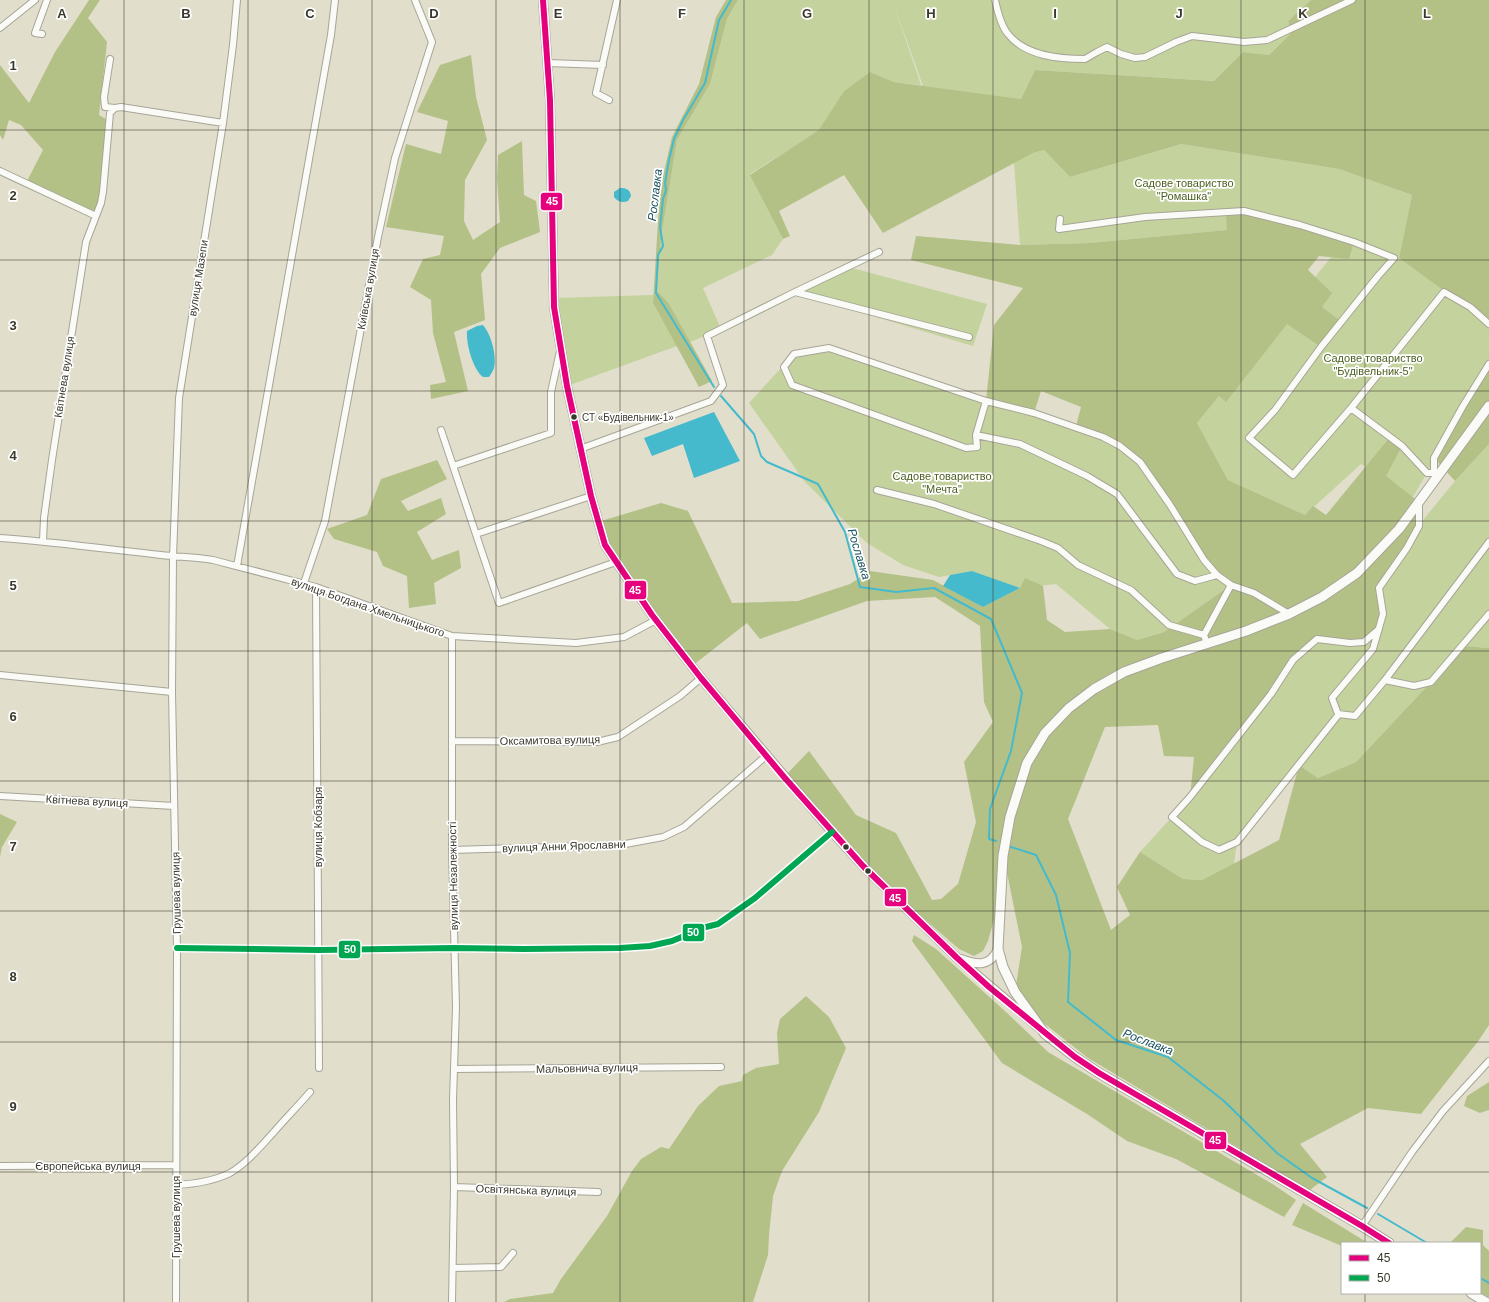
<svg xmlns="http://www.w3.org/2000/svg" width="1489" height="1302" font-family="Helvetica,sans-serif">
<rect width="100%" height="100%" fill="#e1decc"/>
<path fill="#c4d29d" d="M738 0H1311L1288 21 1291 33 1269 55 1243 52 1215 81 1035 70 1021 99 923 86 893 2 921 85 894 82 870 72 844 91 820 130 750 174 783 239 772 255 703 288 721 329 690 342 668 302 657 291 661 238 677 140 710 84 727 19Z
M1181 144 1339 169 1412 195 1399 258 1489 324V365L1413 497 1361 464 1305 515 1228 480 1197 423 1345 240 1227 230 1089 243 1020 245 1014 162 1033 153 1044 150 1070 177Z
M852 268 987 304 973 346 795 293Z
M653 295V303L677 346 567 386 553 298Z
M829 348 1103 437 1140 462 1231 585 1164 632 1137 640 1110 629 1056 584 1020 588 972 571 939 577 903 565 867 543 805 482 749 403 794 354Z
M1489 444V648L1462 646 1431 682 1356 762 1318 778 1299 765 1237 842 1234 864 1202 880 1183 879 1140 852 1190 797 1293 660 1379 588 1419 525 1455 481Z"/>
<path fill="#b3c187" d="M89 0H100L88 18 107 42 99 115 109 121 104 182 96 216 26 183 43 150 21 125 9 120 3 140 0 135V65L29 103 55 52Z
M726 0H738L727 19 710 84 677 140 661 238 657 291 668 302 712 381 699 387 653 303 660 189 672 137 699 84 716 17Z
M1311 0H1489V324L1399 258 1412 195 1339 169 1181 144 1070 177 1044 150 1033 153 883 233 844 175 779 211 790 236 783 239 750 175 819 130 844 91 870 72 894 82 1021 99 1035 70 1214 81 1243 52 1269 55 1291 33 1288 21Z
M471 55 476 97 487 140 465 180 464 221 473 240 500 222 497 179 498 155 522 141 524 195 536 201 540 232 500 248 481 274 485 320 454 332 468 391 431 399 430 385 446 382 433 333 431 300 410 287 423 259 440 255 444 236 386 227 406 144 441 154 448 121 417 112 440 65Z
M1244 211 1354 242 1349 259 1319 256 1308 270 1332 293 1322 307 1342 322 1321 347 1287 324 1226 402 1219 396 1197 423 1228 480 1305 515 1313 506 1326 515 1390 437 1402 446 1386 476 1419 502V526L1379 588 1383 614 1379 629 1364 642 1317 639 1293 660 1190 797 1194 757 1164 756 1158 725 1105 727 1068 819 1111 930 1130 915 1117 887 1140 852 1183 879 1202 880 1279 840 1299 765 1318 778 1356 762 1431 682 1462 646 1489 648V1025L1479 1040 1421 1114 1368 1108 1300 1144 1327 1177 1310 1190 1088 1058 1031 1013 1015 992 1022 947 1004 858 1000 898 988 941 983 951 974 956 959 949 863 866 784 777 809 751 856 815 896 833 932 900 941 899 958 884 976 822 964 762 993 722 984 702 980 626 935 597 867 601 760 639 747 623 692 666 616 562 598 522 661 503 688 511 732 603 798 601 850 584 870 571 933 580 983 607 1020 588 1025 578 1043 586 1047 620 1065 632 1110 629 1137 640 1164 632 1231 585 1217 575 1140 462 1120 446 1076 426 1081 407 1041 391 1034 413 986 401 994 325 1023 288 911 260 916 236 1020 245 1089 243 1227 230 1226 213Z
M1489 364V444L1455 481 1434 458Z
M437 460 447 479 401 501 408 511 441 498 446 514 417 532 432 560 459 550 461 568 434 583 436 604 409 608 407 576 383 566 377 552 334 539 327 529 367 515 381 479Z
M0 814 17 822 2 847 0 857Z
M914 935 936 949 1006 1012 1048 1052 1274 1185 1296 1200 1284 1217 1176 1159 1127 1141 1087 1114 1002 1063 912 941Z
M806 996 829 1017 846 1048 819 1112 782 1171 773 1196 769 1235 768 1255 753 1302H504L510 1299 553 1293 561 1279 607 1216 632 1171 641 1159 661 1147 669 1149 698 1106 719 1086 742 1081 743 1075 756 1068 779 1064 777 1033 780 1019Z
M1489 1082V1110L1480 1113 1464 1106 1467 1096Z
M1303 1203 1368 1243H1342V1246L1292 1225Z
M1466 1227 1483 1230V1245L1489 1251V1297L1480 1292V1243H1450Z"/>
<path fill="#44bacc" d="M620 188C626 188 630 189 631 196L628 201C622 203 618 202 614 197V192Z
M483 325C491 334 497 356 494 368 493 371 491 374 489 377H483C473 369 466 344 467 331L477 326Z
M714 412 740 461 694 478 683 444 652 456 644 438Z
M972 571 1020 588 983 607 943 586 950 575Z"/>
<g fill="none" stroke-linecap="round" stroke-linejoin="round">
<path stroke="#44bacc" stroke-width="2" d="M714 387 656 293 658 255 663 246 660 227 663 199 666 190 665 183 669 160 674 139 683 120 705 83 719 20 731 0
M721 396 754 434 761 456 767 462 818 484 845 532 860 587 896 592 934 588 991 619 1022 693 1011 751 990 809 989 839 996 841
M1008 846 1036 855 1056 895 1070 953 1068 1002 1116 1040 1168 1057 1224 1101 1277 1153 1312 1178 1367 1208
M1378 1214 1427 1243
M1480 1278 1489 1283"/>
<g stroke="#a7a597" stroke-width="8">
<path id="minor" d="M995 0C997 9 1002 27 1008 34 1025 56 1059 59 1085 59L1097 52 1107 47 1121 54 1135 58 1145 57 1176 42 1192 36 1244 42 1267 40 1352 0
M0 28 35 0
M42 34 35 33 47 0
M110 59 104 97 105 107 115 108
M548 63 603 65
M609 100 596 93 617 0
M0 171 96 216
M1060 219 1059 229 1145 217 1244 211 1300 225 1354 242 1394 258 1378 276 1321 347 1275 410 1249 438 1293 475 1351 408 1444 292 1470 307 1489 324
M795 292 879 252
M986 401 976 435 977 447 966 448 792 385 784 367 794 354 829 348 986 401 1034 413 1103 437 1120 446 1140 462 1170 505 1204 560 1217 575 1231 585 1254 593 1289 614
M1351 408 1402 446 1427 473H1434
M441 430 499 603 616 562
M976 435 1020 444 1087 476 1117 494 1177 574 1195 581 1217 575
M580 449 711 401 723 385 707 336 795 292 969 337
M453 466 551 433V392L560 351
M1438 476 1434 473V458L1463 406 1489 364
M877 490 934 504 1041 541 1058 548 1078 565 1131 590 1169 625 1204 635
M1419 502V526L1407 548 1379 588 1383 614 1373 649 1332 698 1338 714 1355 716 1385 680 1489 542
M476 534 591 496
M0 538C54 542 107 549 161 555 178 557 196 557 213 560L316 587 452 636 576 643 624 637 656 620
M43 541 44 518 52 460 86 242 101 203 103 192 110 113 115 108 121 107 223 123
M237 566 331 35 335 0
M304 583 325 521 378 237 395 158 432 42 415 0
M316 587 319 1068
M452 636V850L456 1007 453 1100 454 1187 452 1302
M1205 638 1204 635 1231 585
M0 675 172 692
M1385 680 1414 686 1431 682 1489 614
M1339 714 1237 842 1219 850 1202 842 1172 817 1190 797 1271 694 1293 660 1317 639 1350 643 1364 642 1379 629
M452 741 597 742 618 737 680 696 701 678
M0 796 174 806
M452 850 620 845 663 837 684 827 766 756
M177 948 319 950 454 948 523 949 620 948 650 946 672 941 706 927 718 924 755 898 832 832
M454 1069 721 1067
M0 1166 176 1165
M176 1185C194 1184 214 1181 230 1173 247 1163 260 1147 273 1133 285 1119 298 1106 310 1092
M454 1187 598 1192
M1362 1226 1412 1152 1443 1111 1489 1061
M453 1268 501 1267 513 1253
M176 1302 177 948 172 692 173 557 179 398 223 123 233 45 237 0"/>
</g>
<g stroke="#a7a597" stroke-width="10">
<path id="tertiary" d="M543 0 550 100 554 307 567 386 591 496 605 545 652 615 701 678 832 832 863 866 956 957 1038 1027
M961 959C977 965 990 967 998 949"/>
</g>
<g stroke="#a7a597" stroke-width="11">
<path id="secondary" d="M1389 1243 1362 1226 1099 1073 1075 1057 1045 1034 1015 992 1003 967 998 949 1003 856 1010 817 1027 763 1045 733 1069 708 1094 689 1124 672 1162 658 1246 631 1289 614 1322 597 1357 573 1399 529 1489 406
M1471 1293 1486 1302"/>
</g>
<use href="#minor" stroke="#fafaf7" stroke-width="6"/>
<use href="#tertiary" stroke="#fafaf7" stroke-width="8"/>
<use href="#secondary" stroke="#fafaf7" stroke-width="9"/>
<g stroke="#fff" stroke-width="9">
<path id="bus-1" d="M543 0 550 100 554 307 567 386 591 496 605 545 652 615 701 678 784 777 863 866 956 957 989 987 1075 1057 1099 1073 1362 1226 1389 1243"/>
</g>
<g stroke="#fff" stroke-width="9">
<path id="bus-2" d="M177 948 319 950 454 948 523 949 620 948 650 946 672 941 706 927 718 924 755 898 832 832"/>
</g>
<use href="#bus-1" stroke="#e5007d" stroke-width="6"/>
<use href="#bus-2" stroke="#00a651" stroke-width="6"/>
</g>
<path fill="none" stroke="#3a382b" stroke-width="1" stroke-opacity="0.55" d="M124 0V1302M248 0V1302M372 0V1302M496 0V1302M620 0V1302M744 0V1302M869 0V1302M993 0V1302M1117 0V1302M1241 0V1302M1365 0V1243M0 130H1489M0 260H1489M0 391H1489M0 521H1489M0 651H1489M0 781H1489M0 911H1489M0 1042H1489M0 1172H1489M1365 1293V1302"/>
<g fill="#3a382b" stroke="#fff" stroke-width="1.5">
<circle cx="574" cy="417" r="3.5"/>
<circle cx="846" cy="847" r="3.5"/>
<circle cx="868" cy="871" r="3.5"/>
</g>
<g text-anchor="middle" stroke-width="3.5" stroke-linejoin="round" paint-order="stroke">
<g font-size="10" fill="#3a382b" stroke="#fff" text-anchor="start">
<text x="582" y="421">СТ «Будівельник-1»</text>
</g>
<g font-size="11" fill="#4d6021" stroke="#fff">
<text x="1184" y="187">Садове товариство<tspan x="1184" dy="13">"Ромашка"</tspan></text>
<text x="1373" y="362">Садове товариство<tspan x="1373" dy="13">"Будівельник-5"</tspan></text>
<text x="942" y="480">Садове товариство<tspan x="942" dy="13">"Мечта"</tspan></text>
</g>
<g font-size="11" fill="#3a382b" stroke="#fff">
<text transform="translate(198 278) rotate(-81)" y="4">вулиця Мазепи</text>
<text transform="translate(368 289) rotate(-80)" y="4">Київська вулиця</text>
<text transform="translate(64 377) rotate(-81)" y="4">Квітнева вулиця</text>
<text transform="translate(368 607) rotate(19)" y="4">вулиця Богдана Хмельницького</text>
<text transform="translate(550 740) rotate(-1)" y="4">Оксамитова вулиця</text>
<text transform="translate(87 801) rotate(3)" y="4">Квітнева вулиця</text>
<text transform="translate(318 827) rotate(-90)" y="4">вулиця Кобзаря</text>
<text transform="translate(564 846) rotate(-2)" y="4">вулиця Анни Ярославни</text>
<text transform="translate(453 876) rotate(-91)" y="4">вулиця Незалежності</text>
<text transform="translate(176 893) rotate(-91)" y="4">Грушева вулиця</text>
<text transform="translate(587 1068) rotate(-1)" y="4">Мальовнича вулиця</text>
<text x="88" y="1170">Європейська вулиця</text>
<text transform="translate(526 1190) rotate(2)" y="4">Освітянська вулиця</text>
<text transform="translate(176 1217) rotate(-90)" y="4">Грушева вулиця</text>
</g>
<g font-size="12" font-style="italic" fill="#19515f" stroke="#fff">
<text transform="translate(655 195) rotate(-83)" y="4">Рославка</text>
<text transform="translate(859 554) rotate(73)" y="4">Рославка</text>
<text transform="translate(1148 1042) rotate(21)" y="4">Рославка</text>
</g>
</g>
<g font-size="13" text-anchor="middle" font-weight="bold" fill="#3a382b" stroke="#fff" stroke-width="3.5" stroke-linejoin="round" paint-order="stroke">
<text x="62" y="18">A</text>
<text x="186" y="18">B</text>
<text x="310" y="18">C</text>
<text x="434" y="18">D</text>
<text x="558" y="18">E</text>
<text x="682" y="18">F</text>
<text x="807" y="18">G</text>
<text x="931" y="18">H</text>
<text x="1055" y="18">I</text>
<text x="1179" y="18">J</text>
<text x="1303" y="18">K</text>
<text x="1427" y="18">L</text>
<text x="13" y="70">1</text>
<text x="13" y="200">2</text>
<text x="13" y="330">3</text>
<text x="13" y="460">4</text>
<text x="13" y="590">5</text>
<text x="13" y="721">6</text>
<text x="13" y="851">7</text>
<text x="13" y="981">8</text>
<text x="13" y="1111">9</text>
</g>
<g stroke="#fff" stroke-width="1.5">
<rect x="540" y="192" width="23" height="19" rx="4" fill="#e5007d"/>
<rect x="624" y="580" width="23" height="20" rx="4" fill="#e5007d"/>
<rect x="884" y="888" width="23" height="19" rx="4" fill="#e5007d"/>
<rect x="682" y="923" width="23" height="19" rx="4" fill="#00a651"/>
<rect x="338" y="940" width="23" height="19" rx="4" fill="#00a651"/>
<rect x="1204" y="1131" width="23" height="19" rx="4" fill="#e5007d"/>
</g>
<g font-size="11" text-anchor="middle" font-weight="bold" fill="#fff">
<text x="552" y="205">45</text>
<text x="635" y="594">45</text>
<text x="895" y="902">45</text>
<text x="693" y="936">50</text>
<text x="350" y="953">50</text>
<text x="1215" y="1144">45</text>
</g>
<rect x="1341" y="1242" width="140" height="52" fill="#ffffff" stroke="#b0afaa"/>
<rect x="1349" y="1255" width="20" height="6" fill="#e5007d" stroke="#b0afaa"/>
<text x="1377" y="1262" font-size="12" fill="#3a382b">45</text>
<rect x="1349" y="1275" width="20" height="6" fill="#00a651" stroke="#b0afaa"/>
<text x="1377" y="1282" font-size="12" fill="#3a382b">50</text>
</svg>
